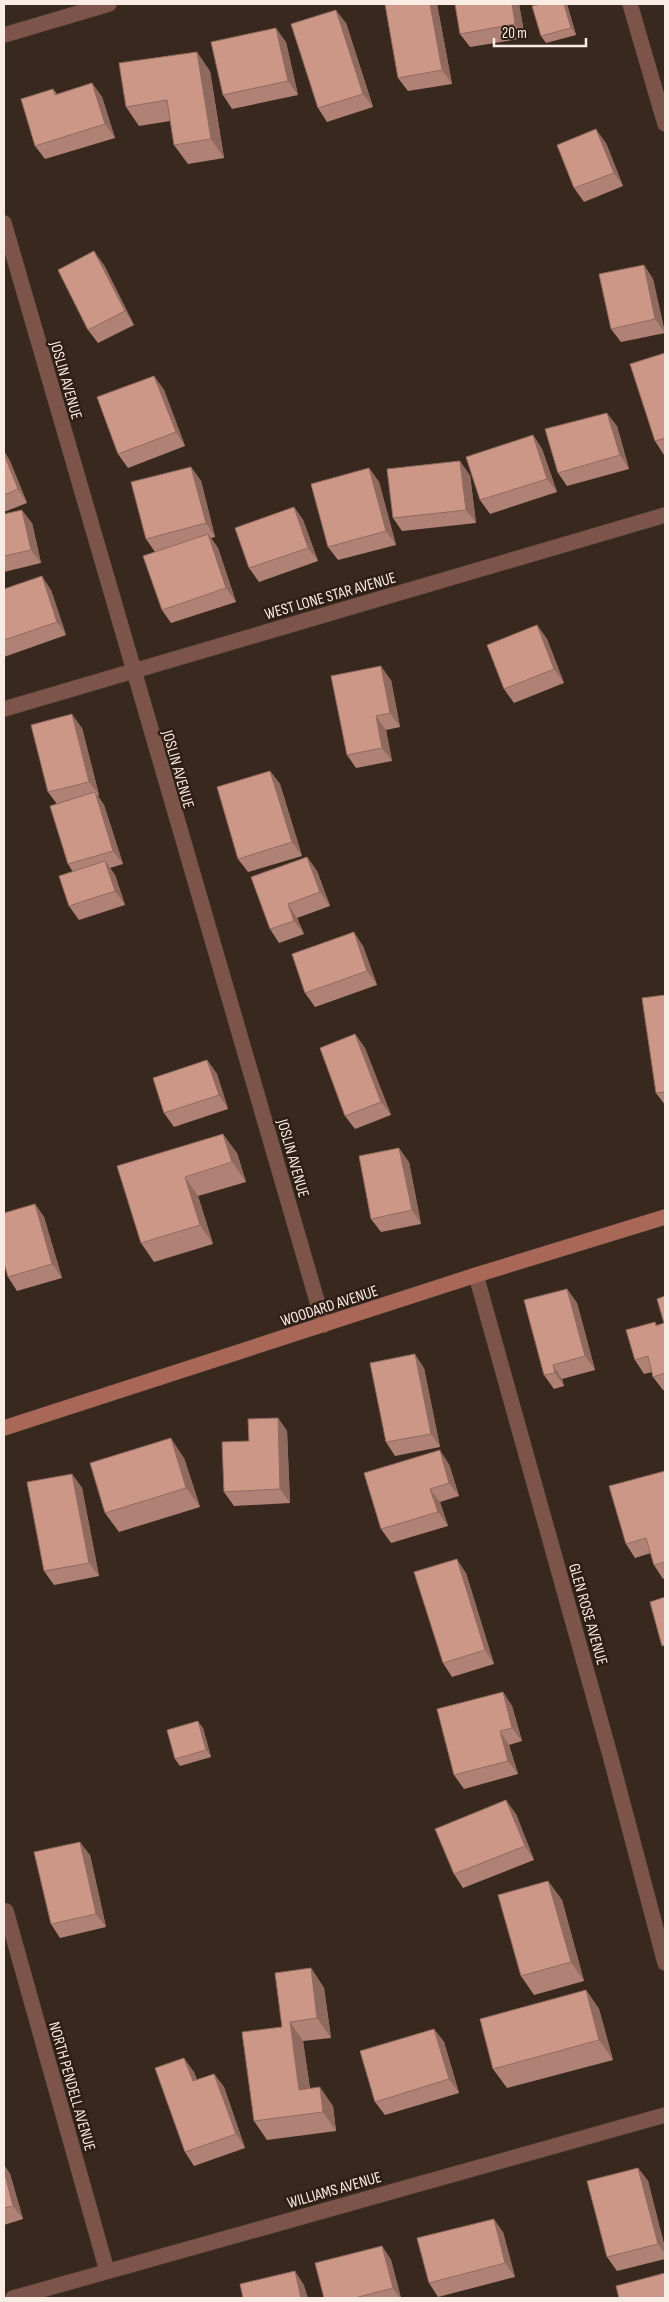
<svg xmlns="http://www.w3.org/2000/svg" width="669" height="2302" font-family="'Sofia Sans Condensed',sans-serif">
<rect width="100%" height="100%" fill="#39281d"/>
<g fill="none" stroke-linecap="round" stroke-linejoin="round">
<g stroke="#544339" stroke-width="16">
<path id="street" d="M630 4 665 124
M4 35 109 4
M4 223 324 1325
M4 709 665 515
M476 1275 610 1755 665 1963
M6 1911 107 2271
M13 2298 665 2115"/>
</g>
<g stroke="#544339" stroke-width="16">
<path id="secondary" d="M4 1428 476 1275 665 1217"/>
</g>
<use href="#street" stroke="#7d5449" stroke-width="15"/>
<use href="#secondary" stroke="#a96857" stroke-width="15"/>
</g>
<path fill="#b08275" d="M437 4 452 84 408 91 398 78Z
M519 4 525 38 470 47 460 34Z
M542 4H567L576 35 546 43 541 36Z
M346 23 373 107 327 122 318 108Z
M286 42 298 95 232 109 223 95Z
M210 71 224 158 188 164 174 145 170 121 139 126 126 107Z
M92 83 102 97 115 138 45 159 35 146 53 89 57 94Z
M606 143 623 186 584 202 574 188Z
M104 265 134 325 98 343 88 330Z
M644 265 653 279 665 333 621 342 611 329Z
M665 353V455H664L655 441Z
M154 376 164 390 185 446 128 468 118 454Z
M617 426 629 469 567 486 558 473Z
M533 435 542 449 557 492 490 514 480 500Z
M4 451 10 461 27 503 4 512Z
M191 467 201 481 215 537 211 538 218 548 236 602 171 623 162 610 155 552 146 539Z
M369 468 379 482 396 545 338 560 328 547Z
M470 475 476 523 402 531 393 518Z
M294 507 303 520 318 561 259 582 249 568Z
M4 514 32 523 41 563 4 572Z
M4 589 51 590 66 635 4 657Z
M537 625 547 639 564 683 514 703 504 689Z
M391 680 400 727 386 730 392 761 356 768 347 755Z
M82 728 99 795 98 796 104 805 123 864 110 868 115 875 125 905 79 920 69 906 73 872 68 864 57 804 48 792Z
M270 771 280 784 302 856 248 872 238 859Z
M307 857 317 871 330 906 297 918 304 934 279 943 270 929Z
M363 946 377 985 315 1007 305 993Z
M665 995V1105L656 1093Z
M355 1034 365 1048 391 1115 355 1129 345 1116Z
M207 1060 217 1074 228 1109 174 1127 164 1113Z
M237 1153 246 1182 198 1196 213 1244 154 1262 141 1243 117 1166Z
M409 1162 421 1224 381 1232 371 1219Z
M35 1204 44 1217 62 1278 17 1291 8 1277Z
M567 1289 577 1303 595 1370 562 1379 564 1386 554 1389 544 1375Z
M665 1296V1390H663L653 1377 652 1372 644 1374 635 1360 655 1322 657 1325 664 1323Z
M424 1368 440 1447 395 1456 386 1442Z
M278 1418 287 1431 290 1503 234 1506 224 1492 249 1441Z
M184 1458 200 1507 119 1532 105 1513Z
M449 1464 459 1496 440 1502 448 1526 391 1543 381 1529Z
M665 1471V1578L663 1579 654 1565 651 1553 635 1558 626 1544Z
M72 1474 82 1488 99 1576 54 1585 44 1571Z
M466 1573 494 1664 452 1677 443 1663Z
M503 1692 512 1706 522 1741 509 1745 518 1774 464 1789 454 1775Z
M203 1728 211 1757 180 1766 175 1759Z
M516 1814 534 1860 463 1888 454 1874Z
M90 1855 106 1927 60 1938 51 1924Z
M548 1881 562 1900 584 1981 534 1995 521 1976Z
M311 1968 324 1988 331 2038 303 2041 310 2088 333 2106 336 2131 267 2140 254 2121 282 2027Z
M586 1990 599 2009 613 2060 507 2088 493 2069Z
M434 2029 444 2042 459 2093 385 2115 375 2102Z
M194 2072 197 2080 214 2074 224 2087 245 2148 194 2166 185 2152Z
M4 2165 10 2174 23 2219 4 2225Z
M638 2168 648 2181 665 2248V2259L617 2271 607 2257Z
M503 2232 515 2277 438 2297 429 2283Z
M382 2246 391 2260 401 2298H324Z"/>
<path fill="#906a5f" d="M430 4H437L452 84 442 70Z
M512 4H519L525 38 515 24Z
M564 4H567V5L576 35 571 28Z
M336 10 346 23 373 107 363 94Z
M276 28 286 42 298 95 288 81Z
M197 52 210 71 224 158 211 139Z
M92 83 102 97 115 138 105 124Z
M596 129 606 143 623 186 614 173Z
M94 251 104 265 134 325 125 311Z
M644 265 653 279 665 333 655 319Z
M154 376 164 390 185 446 176 432Z
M607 413 617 426 629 469 620 455Z
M533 435 542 449 557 492 547 479Z
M4 451 10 461 27 503 18 489 4 454Z
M460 461 470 475 476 523 466 510Z
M191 467 201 481 215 537 206 523Z
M369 468 379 482 396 545 386 531Z
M294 507 303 520 318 561 308 548Z
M22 510 32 523 41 563 31 550Z
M208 534 218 548 236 602 226 588Z
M42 576 51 590 66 635 57 622Z
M537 625 547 639 564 683 554 669Z
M381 666 391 680 400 727 390 713Z
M72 714 82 728 99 795 89 782Z
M376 716 386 730 392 761 382 748Z
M270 771 280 784 302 856 292 842Z
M95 792 104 805 123 864 113 851Z
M307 857 317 871 330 906 320 892Z
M105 861 115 875 125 905 115 891Z
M288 904 297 918 304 934 294 921Z
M354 932 363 946 377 985 367 971Z
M355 1034 365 1048 391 1115 381 1102Z
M207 1060 217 1074 228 1109 219 1095Z
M223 1134 237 1153 246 1182 232 1162Z
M399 1148 409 1162 421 1224 412 1210Z
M185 1177 198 1196 213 1244 200 1225Z
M35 1204 44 1217 62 1278 52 1264Z
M567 1289 577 1303 595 1370 585 1356Z
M415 1354 424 1368 440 1447 431 1434Z
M553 1365 562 1379 564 1386 555 1373Z
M278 1418 287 1431 290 1503 280 1489Z
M171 1438 184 1458 200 1507 186 1488Z
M440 1450 449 1464 459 1496 449 1483Z
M72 1474 82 1488 99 1576 89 1563Z
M430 1489 440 1502 448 1526 438 1512Z
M457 1559 466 1573 494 1664 485 1650Z
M503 1692 512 1706 522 1741 512 1728Z
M198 1721 203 1728 211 1757 206 1750Z
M500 1731 509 1745 518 1774 508 1761Z
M506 1800 516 1814 534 1860 525 1846Z
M80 1842 90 1855 106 1927 96 1914Z
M548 1881 562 1900 584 1981 571 1962Z
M311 1968 324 1988 331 2038 317 2018Z
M586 1990 599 2009 613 2060 599 2040Z
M290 2022 303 2041 313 2109 299 2090Z
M434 2029 444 2042 459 2093 449 2079Z
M184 2058 194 2072 202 2095 193 2081Z
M214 2074 224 2087 245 2148 236 2134Z
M320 2087 333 2106 336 2131 323 2112Z
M4 2165 10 2174 23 2219 13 2206 4 2171Z
M638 2168 648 2181 665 2248V2254L658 2244Z
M494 2219 503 2232 515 2277 505 2263Z
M382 2246 391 2260 401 2298H400L393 2288Z
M295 2271 304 2285 308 2298H301Z"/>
<path fill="#cd9788" stroke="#906a5f" d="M385 4H430L442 70 398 78Z
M455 4H512L515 24 460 34Z
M542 4H564L571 28 541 36 532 6Z
M336 10 363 94 318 108 291 24Z
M276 28 288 81 223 95 211 42Z
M197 52 211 139 174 145 167 100 126 107 119 63Z
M92 83 105 124 35 146 21 99 53 89 55 95Z
M596 129 614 173 574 188 557 145Z
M94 251 125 311 88 330 58 270Z
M644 265 655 319 611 329 599 274Z
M665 353V438L655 441 630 364Z
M154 376 176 432 118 454 97 397Z
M607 413 620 455 558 473 545 429Z
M533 435 547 479 480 500 466 457Z
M4 454 18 489 4 495Z
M460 461 466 510 393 518 387 469Z
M191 467 206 523 146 539 131 482Z
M369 468 386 531 328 547 311 484Z
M294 507 308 548 249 568 235 528Z
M22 510 31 550 4 556V514Z
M208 534 226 588 162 610 143 556Z
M42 576 57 622 4 640V589Z
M537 625 554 669 504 689 487 645Z
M381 666 390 713 376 716 382 748 347 755 331 676Z
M72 714 89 782 48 792 31 725Z
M270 771 292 842 238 859 217 787Z
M95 792 113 851 68 864 50 806Z
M307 857 320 892 288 904 294 921 270 929 251 877Z
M105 861 115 891 69 906 59 876Z
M354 932 367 971 305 993 292 954Z
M665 995V1092L656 1093 642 998Z
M355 1034 381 1102 345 1116 320 1048Z
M207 1060 219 1095 164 1113 153 1078Z
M223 1134 232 1162 185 1177 200 1225 141 1243 117 1166Z
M399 1148 412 1210 371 1219 359 1156Z
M35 1204 52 1264 8 1277 4 1263V1213Z
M567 1289 585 1356 553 1365 555 1373 544 1375 524 1300Z
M665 1296V1373L653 1377 648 1356 635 1360 626 1330 655 1322 656 1326 664 1323 657 1299Z
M415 1354 431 1434 386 1442 370 1363Z
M278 1418 280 1489 224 1492 222 1442 249 1441 248 1419Z
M171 1438 186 1488 105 1513 90 1463Z
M440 1450 449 1483 430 1489 438 1512 381 1529 364 1473Z
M665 1471V1562L654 1565 646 1538 626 1544 609 1486Z
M72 1474 89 1563 44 1571 27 1482Z
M457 1559 485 1650 443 1663 414 1572Z
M665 1597V1645L662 1646 650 1602Z
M503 1692 512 1728 500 1731 508 1761 454 1775 437 1709Z
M198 1721 206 1750 175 1759 167 1730Z
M506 1800 525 1846 454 1874 435 1829Z
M80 1842 96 1914 51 1924 34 1852Z
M548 1881 571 1962 521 1976 498 1895Z
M311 1968 317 2018 290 2022 299 2090 320 2087 323 2112 254 2121 242 2032 282 2027 275 1973Z
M586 1990 599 2040 493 2069 480 2019Z
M434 2029 449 2079 375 2102 360 2051Z
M184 2058 193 2081 214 2074 236 2134 185 2152 155 2068Z
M638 2168 658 2244 607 2257 587 2181Z
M4 2171 13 2206 4 2208Z
M494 2219 505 2263 429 2283 417 2238Z
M382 2246 393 2288 355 2298H324L315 2263Z
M295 2271 301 2298H243L240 2284Z
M665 2273V2298H619L616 2286Z"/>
<g text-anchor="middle" stroke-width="5" stroke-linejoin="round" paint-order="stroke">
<g font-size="16" fill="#f8ece5" stroke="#2f1e14">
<text transform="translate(67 380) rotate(74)" y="6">JOSLIN AVENUE</text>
<text transform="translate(330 595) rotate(-16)" y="6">WEST LONE STAR AVENUE</text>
<text transform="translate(179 769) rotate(74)" y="6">JOSLIN AVENUE</text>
<text transform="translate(294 1158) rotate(74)" y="6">JOSLIN AVENUE</text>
<text transform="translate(329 1305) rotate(-18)" y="6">WOODARD AVENUE</text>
<text transform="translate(589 1614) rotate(74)" y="6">GLEN ROSE AVENUE</text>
<text transform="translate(73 2086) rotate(74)" y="6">NORTH PENDELL AVENUE</text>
<text transform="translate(334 2189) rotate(-16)" y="6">WILLIAMS AVENUE</text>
</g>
</g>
<rect width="669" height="2302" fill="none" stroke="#f8ece5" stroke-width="10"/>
<path d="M494 38v8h92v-8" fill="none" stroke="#f8ece5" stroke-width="2.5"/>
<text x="502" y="38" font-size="15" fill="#f8ece5" stroke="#2f1e14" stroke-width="4" paint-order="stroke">20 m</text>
</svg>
